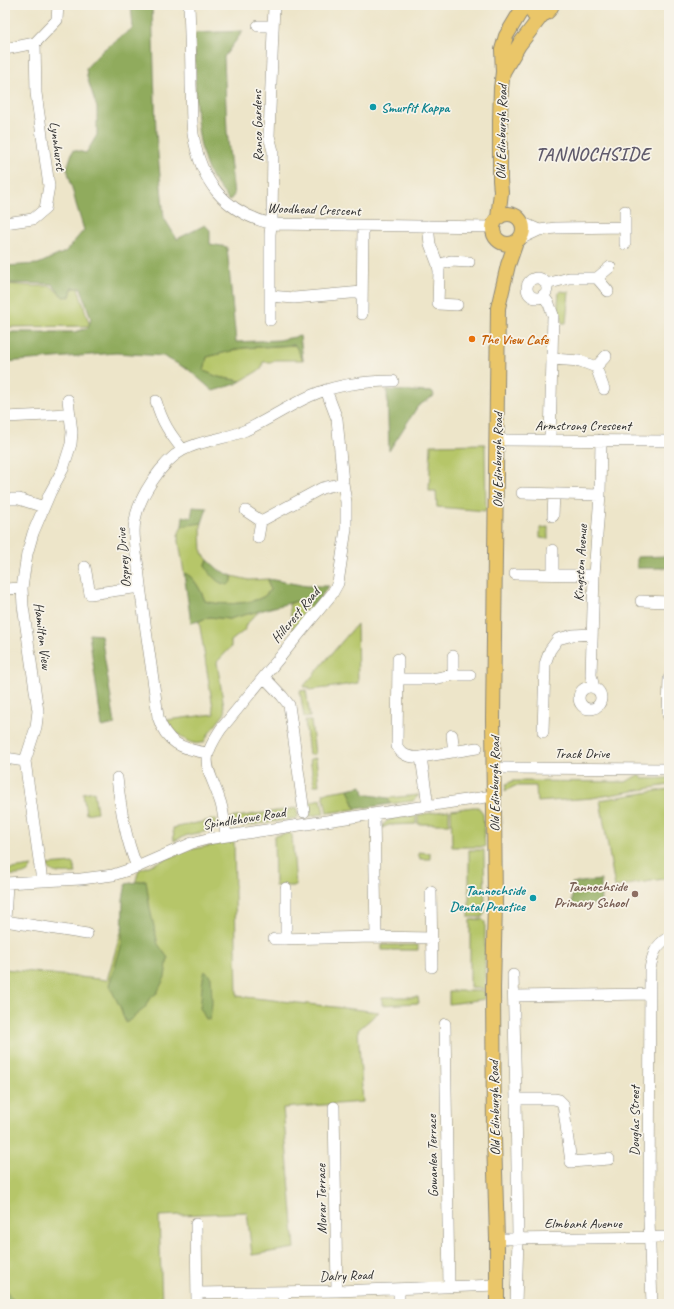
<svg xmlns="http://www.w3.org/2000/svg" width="674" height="1309" font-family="Caveat,sans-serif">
<rect width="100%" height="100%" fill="#f7f3e8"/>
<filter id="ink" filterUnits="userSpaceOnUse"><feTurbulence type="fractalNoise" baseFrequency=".025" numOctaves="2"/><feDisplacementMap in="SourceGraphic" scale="8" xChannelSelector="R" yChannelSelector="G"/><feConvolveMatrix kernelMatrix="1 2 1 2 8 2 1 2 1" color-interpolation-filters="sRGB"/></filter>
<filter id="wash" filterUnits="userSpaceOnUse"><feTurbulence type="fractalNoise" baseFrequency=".012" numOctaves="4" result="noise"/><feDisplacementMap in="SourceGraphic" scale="16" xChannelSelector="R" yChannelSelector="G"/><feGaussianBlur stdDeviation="0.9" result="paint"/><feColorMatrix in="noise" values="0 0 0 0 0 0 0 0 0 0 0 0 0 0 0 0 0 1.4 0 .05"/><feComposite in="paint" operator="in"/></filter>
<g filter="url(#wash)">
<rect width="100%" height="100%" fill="#ede5c9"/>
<path fill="#b6c669" stroke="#70784a" d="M5 284 34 286H51L62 296 70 297 72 289 78 288 90 326 5 327Z
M559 291 569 292 566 323H562L558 305Z
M296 345 303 360H275L271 362H263L261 369 241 381 218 377 204 371 207 357 243 348Z
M485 444 486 511 437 507 436 491H429L431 445Z
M191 523H202L201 527 202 553 208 560 206 562 232 581V576L249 580 268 579 270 590C268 593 265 596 263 597 251 604 218 606 205 601 201 591 194 576 184 573L178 535 182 526Z
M548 527V539L540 538V528Z
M297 601 302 609 315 604 293 631 289 604Z
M260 610 245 626V630L231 641V647L217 662 225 713 210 732 204 742C190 749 173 731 167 720L214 714 199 621 209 617 229 619Z
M357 624 358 683 327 688 309 690V687H303Z
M306 690 310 717 304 718 300 691Z
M305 721H311L315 754 309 755Z
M316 758 319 785H314L310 759Z
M638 775H640L643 779 669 778V785L592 798 537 802 536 786H515L505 791 506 784 513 781 626 782Z
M348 789 356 809 327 813 323 793Z
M669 789V878L615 887 600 800Z
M94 791 97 812 86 814 83 793Z
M419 795 413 801 390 804 388 798Z
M321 799 324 814 302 817 301 814C308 804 309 801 321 799Z
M473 807H478L483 813 485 847H452L451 810Z
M297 808 298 818 243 826 235 824 230 818Z
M449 810V824H418V815Z
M416 815V824L389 825 382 828C386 815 405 817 416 815Z
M216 819C216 833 199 832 188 835 183 837 178 839 174 841L173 828Z
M290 833 292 835 296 886H275L274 836Z
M234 841 237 996 379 1012 358 1030 363 1102 283 1108 295 1248 252 1255 247 1212 159 1216 162 1304H5V969L107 980 139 870 188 850Z
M469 850H484L485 913 482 917H469Z
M418 852 430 853V859H420Z
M73 863 76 873C65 873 52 876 47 865Z
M32 866C28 877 15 875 5 875V870Z
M482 919 485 922V989L470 988V920Z
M382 945H418V950H382Z
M449 991H485V999L449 1004Z
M382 997H418L419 1003 382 1005Z"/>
<path fill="#90ab5d" stroke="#5e6b44" d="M131 5H152L156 133 164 218 177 239 205 225 210 230V244L227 247 236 342 279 340 300 336 303 360 295 345 243 348 207 357 204 371 218 377 241 381 236 384 213 391 189 370 163 356 116 353 5 362V332H75L88 328 91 319 81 288H72L70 296 63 297 52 284 5 283V266L38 264 65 252 84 230 76 204 67 168 73 150 86 153 97 135V108L87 77 86 68 103 50 133 28Z
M243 31 224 57 227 131 234 195 229 201C223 191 213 181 208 170 192 130 196 76 195 33Z
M387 390 433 392 434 396 418 406 389 451Z
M193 507 207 508 202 523 182 526 183 516 191 518Z
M669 556V568H637V557Z
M208 560 219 570 232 576V581L228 585C217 584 211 575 205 566Z
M184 573C194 576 201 591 205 601 218 606 251 604 263 597 265 596 268 593 270 590L268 579 307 586H329L315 604 302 609 297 601 229 619 209 617 199 621 191 623Z
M89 634 101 635 115 724 102 727Z
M362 786 364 794 388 798 390 804 356 809 348 789Z
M146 880 150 909 158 944 168 958 165 977 157 993 149 999 145 1008 126 1023 123 1016 121 1009 109 985 122 944 123 899 126 884Z
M601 880V904L572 906V883Z
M205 971 211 977 212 1003 210 1020 206 1019 200 1008C202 996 201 983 205 971Z
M5 1289 16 1304H9L5 1300Z"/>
</g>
<g filter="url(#ink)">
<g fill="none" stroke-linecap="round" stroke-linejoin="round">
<g stroke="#8c887a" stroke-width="12">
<path id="minor" d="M189 5C190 32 191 58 191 85 192 101 191 118 193 134 201 182 224 212 272 224L493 227
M258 26H273
M5 49 35 43 57 20 58 5
M521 222 539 230
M5 223 33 219 45 209 49 186 36 93 35 43
M428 226 430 244 438 265 439 271 438 304 457 305
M520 239 539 230 556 228 625 227
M625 244V211
M438 265 451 261 469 262
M527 288a10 10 0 1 1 20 0a10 10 0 1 1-20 0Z
M546 284 569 278H598
M608 291 597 278 610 267
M543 295 549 304 553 315 550 441
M270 296 294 298 362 292
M362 314 363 226
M270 320V234L272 218 273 151 269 136 274 5
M553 359 580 361 596 367
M604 389 596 367 606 356
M156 401C162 422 170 434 183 450
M5 417 69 414
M496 440 669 441
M522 493 600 495
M5 499H19L44 507
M246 511 261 521 258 538
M553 516 554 494
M261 521 322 488 343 483
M553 550V574
M85 567 90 594 140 587
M515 574 594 575
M5 589 22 588
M641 601 669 602
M453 656V675
M398 659 397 746C402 756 410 758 421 757L428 806
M264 677 282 696 289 705 304 812
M669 678 668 715 669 717
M398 679H432L453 675H470
M579 698a11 11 0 1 1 22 0a11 11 0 1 1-22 0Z
M594 688 591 675 594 575 600 495 601 440
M543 732 545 664 550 650 558 639 573 635 592 634
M452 735 454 752
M207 753C182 749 166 743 158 717 152 667 143 617 138 567 136 552 132 535 135 521 138 498 162 461 183 450 202 439 226 440 246 430 268 420 288 406 310 396 337 384 364 381 393 381
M421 757 477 748
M5 758 25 761
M494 768 669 769
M117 778C121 810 125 837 137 867
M226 836C224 823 224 810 219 798 207 764 199 762 221 729L332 594 338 583 346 529V502L343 483 337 419 326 390
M42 881 25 761 36 727 38 711 23 606 22 588 27 554 33 533 50 493 63 469 71 444 72 432 68 400
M5 883 81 879 113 875 137 867 192 843 207 839 493 796
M286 888V939
M431 892 432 967
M5 921 87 934
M5 921 7 883
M376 937 432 938
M274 939 376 937 374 814
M513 975 516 1099 518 1238 516 1304
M514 996 649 994
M445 1024 449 1287
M516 1099H554L559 1100 563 1104 571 1162 609 1159
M334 1107 337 1291
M196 1224 197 1304
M497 1239 669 1237
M399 1289V1304
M197 1293 337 1291 497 1285
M283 1304V1292
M652 1304 649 1220 650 969C653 953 655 946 669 937"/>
</g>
<g stroke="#8c887a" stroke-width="16">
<path id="major" d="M534 15C542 17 549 13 552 5
M503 72 519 45 542 15
M493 229a15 15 0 1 1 30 0a15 15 0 1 1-30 0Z
M498 218 501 192 500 180V120L501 88 503 72 502 50 506 36 524 6
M497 1304V1239L494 1139 493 988 495 902 493 719 498 308 508 265 516 242"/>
</g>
<use href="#minor" stroke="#fff" stroke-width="11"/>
<use href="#major" stroke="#eac669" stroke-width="14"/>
</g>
</g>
<g fill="#0f9aa8" stroke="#f7f3e8" stroke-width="1.5">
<circle cx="373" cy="107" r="4"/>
<circle cx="533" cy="898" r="4"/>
</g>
<circle fill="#e8710a" stroke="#f7f3e8" stroke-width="1.5" cx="472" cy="339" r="4"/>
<circle fill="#8d6e63" stroke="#f7f3e8" stroke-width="1.5" cx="635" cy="894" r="4"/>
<g text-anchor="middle" stroke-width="3.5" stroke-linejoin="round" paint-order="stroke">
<g font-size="14" font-weight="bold" fill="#0d838f" stroke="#f7f3e8" text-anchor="start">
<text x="381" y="112">Smurfit Kappa</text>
<text x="525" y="895" text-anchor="end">Tannochside<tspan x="525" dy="16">Dental Practice</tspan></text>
</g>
<g font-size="14" fill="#2b2b2b" stroke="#f7f3e8">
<text transform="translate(257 126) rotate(-91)" y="5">Ranco Gardens</text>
<text transform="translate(501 132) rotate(-89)" y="5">Old Edinburgh Road</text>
<text transform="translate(58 146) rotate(82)" y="5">Lynnhurst</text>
<text transform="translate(314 209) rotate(2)" y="5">Woodhead Crescent</text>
<text x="583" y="430">Armstrong Crescent</text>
<text transform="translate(497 460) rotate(-90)" y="5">Old Edinburgh Road</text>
<text transform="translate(123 558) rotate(-95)" y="5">Osprey Drive</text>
<text transform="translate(580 563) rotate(-87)" y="5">Kingston Avenue</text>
<text transform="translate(295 615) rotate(-50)" y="5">Hillcrest Road</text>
<text transform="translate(43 636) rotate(83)" y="5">Hamilton View</text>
<text x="582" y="758">Track Drive</text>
<text transform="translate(494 784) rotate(-90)" y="5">Old Edinburgh Road</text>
<text transform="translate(244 818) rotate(-9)" y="5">Spindlehowe Road</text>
<text transform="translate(494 1108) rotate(-91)" y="5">Old Edinburgh Road</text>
<text transform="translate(634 1121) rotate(-90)" y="5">Douglas Street</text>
<text transform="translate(432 1156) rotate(-91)" y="5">Gowanlea Terrace</text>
<text transform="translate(321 1199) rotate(-91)" y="5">Morar Terrace</text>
<text x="583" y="1228">Elmbank Avenue</text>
<text transform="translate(346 1275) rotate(-2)" y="5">Dalry Road</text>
</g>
<g font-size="14" font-weight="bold" fill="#c56008" stroke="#f7f3e8" text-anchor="start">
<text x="480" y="344">The View Cafe</text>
</g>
<g font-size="14" font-weight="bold" fill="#785e54" stroke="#f7f3e8" text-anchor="end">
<text x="627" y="891">Tannochside<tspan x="627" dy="16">Primary School</tspan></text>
</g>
<g font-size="18" font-weight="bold" letter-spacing="1" fill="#605b6c" stroke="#f7f3e8">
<text x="593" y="160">TANNOCHSIDE</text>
</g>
</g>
<rect width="674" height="1309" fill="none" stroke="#f7f3e8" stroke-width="20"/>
</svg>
